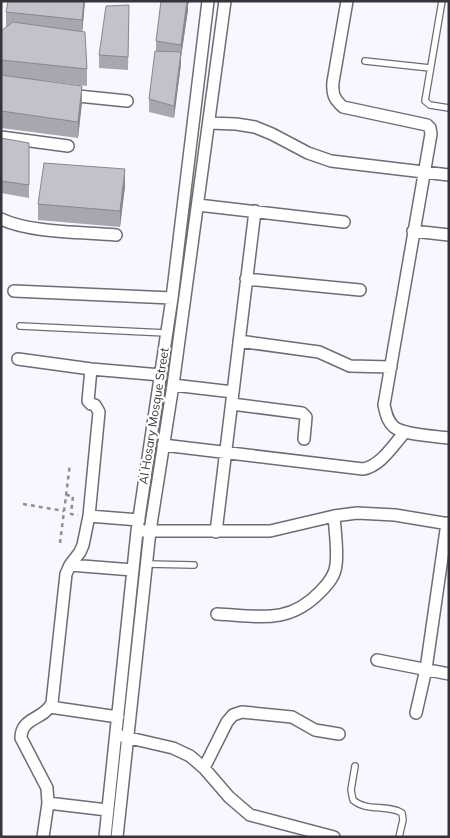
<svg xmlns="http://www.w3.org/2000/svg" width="450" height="838" font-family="Mulish,sans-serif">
<rect width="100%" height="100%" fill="#f8f7ff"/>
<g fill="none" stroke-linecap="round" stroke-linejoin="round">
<g stroke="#6e6c74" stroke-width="8">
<path id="service" d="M442 1 425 101 430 105 449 108
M365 61 430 68
M20 326 166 333
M146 564 194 565
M355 766 351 790 353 800C366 812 388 804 402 813L403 820 399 837"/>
</g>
<g stroke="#6e6c74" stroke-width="14">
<path id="minor" d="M347 1 333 82C332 94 334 99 343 107L427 125 430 128 431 134 384 405C386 413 387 421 394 427 404 435 435 436 449 438
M68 95 127 101
M209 123 236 124 255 127 272 134 308 153 331 161 449 175
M1 137 68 146
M198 205 344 222
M1 219C30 233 83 232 116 235
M413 231 449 235
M246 279 360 290
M14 291 172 298
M239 341 319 352 350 366 391 367
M18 359 91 369 161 375
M173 385 233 392
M232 404 302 413 306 417 304 439
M163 445 363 469C381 466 393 445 405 432
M89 516 139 520
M143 531H270L334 516 357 513 395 515 449 524
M216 532 255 211
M70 565 133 570
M217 614C259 616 289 625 321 591 328 584 335 576 336 565 338 550 335 531 334 516
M377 660 449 674
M50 707 118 717
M416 713 426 669 447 523
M121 736 173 748 190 756 204 768 229 797 250 815 334 837
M204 768 227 722 233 715 242 712 292 717 315 730 339 734
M48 803 107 810
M43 837 48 803 47 788 21 738C21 717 44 720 52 703L66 574 70 565 80 552 83 545 89 516 99 412 95 405 91 404 88 401 91 369
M105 837 137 531 172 298 208 1
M117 837 150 531 173 385 225 1"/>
</g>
<path stroke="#8e8e94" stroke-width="2.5" stroke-dasharray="4 4" stroke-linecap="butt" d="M66 495 73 496 71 514 78 515
M23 504 64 511
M60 543 70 464"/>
<use href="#service" stroke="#fff" stroke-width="5.5"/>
<use href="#minor" stroke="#fff" stroke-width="11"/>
</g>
<path fill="#a8a6ae" d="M85 1 82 32 87 69V86L40 80 82 102 78 138 1 128V31L6 27V12Z
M161 1H189V4H188V10L181 57V64L174 118 149 112V99L156 51V41Z
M129 17 128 70 99 68V55Z
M1 138 29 143V198L1 193Z
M125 186 120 227 38 220V204Z"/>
<path fill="#88878d" d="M84 1H85L82 36V20Z
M187 1H188V10L181 57V64L174 118V106L181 53V45Z
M82 86V102L78 138V122Z
M125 169V186L120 227V211Z"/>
<path fill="#c3c1ca" stroke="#88878d" d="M8 1H84L82 20 6 12Z
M161 1H187L181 45 156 41Z
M129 5 128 57 99 55 106 6Z
M13 22 85 32 87 69 1 60V31Z
M155 51 181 52 174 106 149 99Z
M1 75 82 86 78 122 1 111Z
M1 138 29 143V185L1 181Z
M44 163 125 169 120 211 38 204Z"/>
<g text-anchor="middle" stroke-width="4.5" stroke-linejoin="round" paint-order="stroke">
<g font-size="12" fill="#353539" stroke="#fff">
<text transform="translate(154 416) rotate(-81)" y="4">Al Hosary Mosque Street</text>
</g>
</g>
<rect width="450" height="838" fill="none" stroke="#353539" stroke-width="5"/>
</svg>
